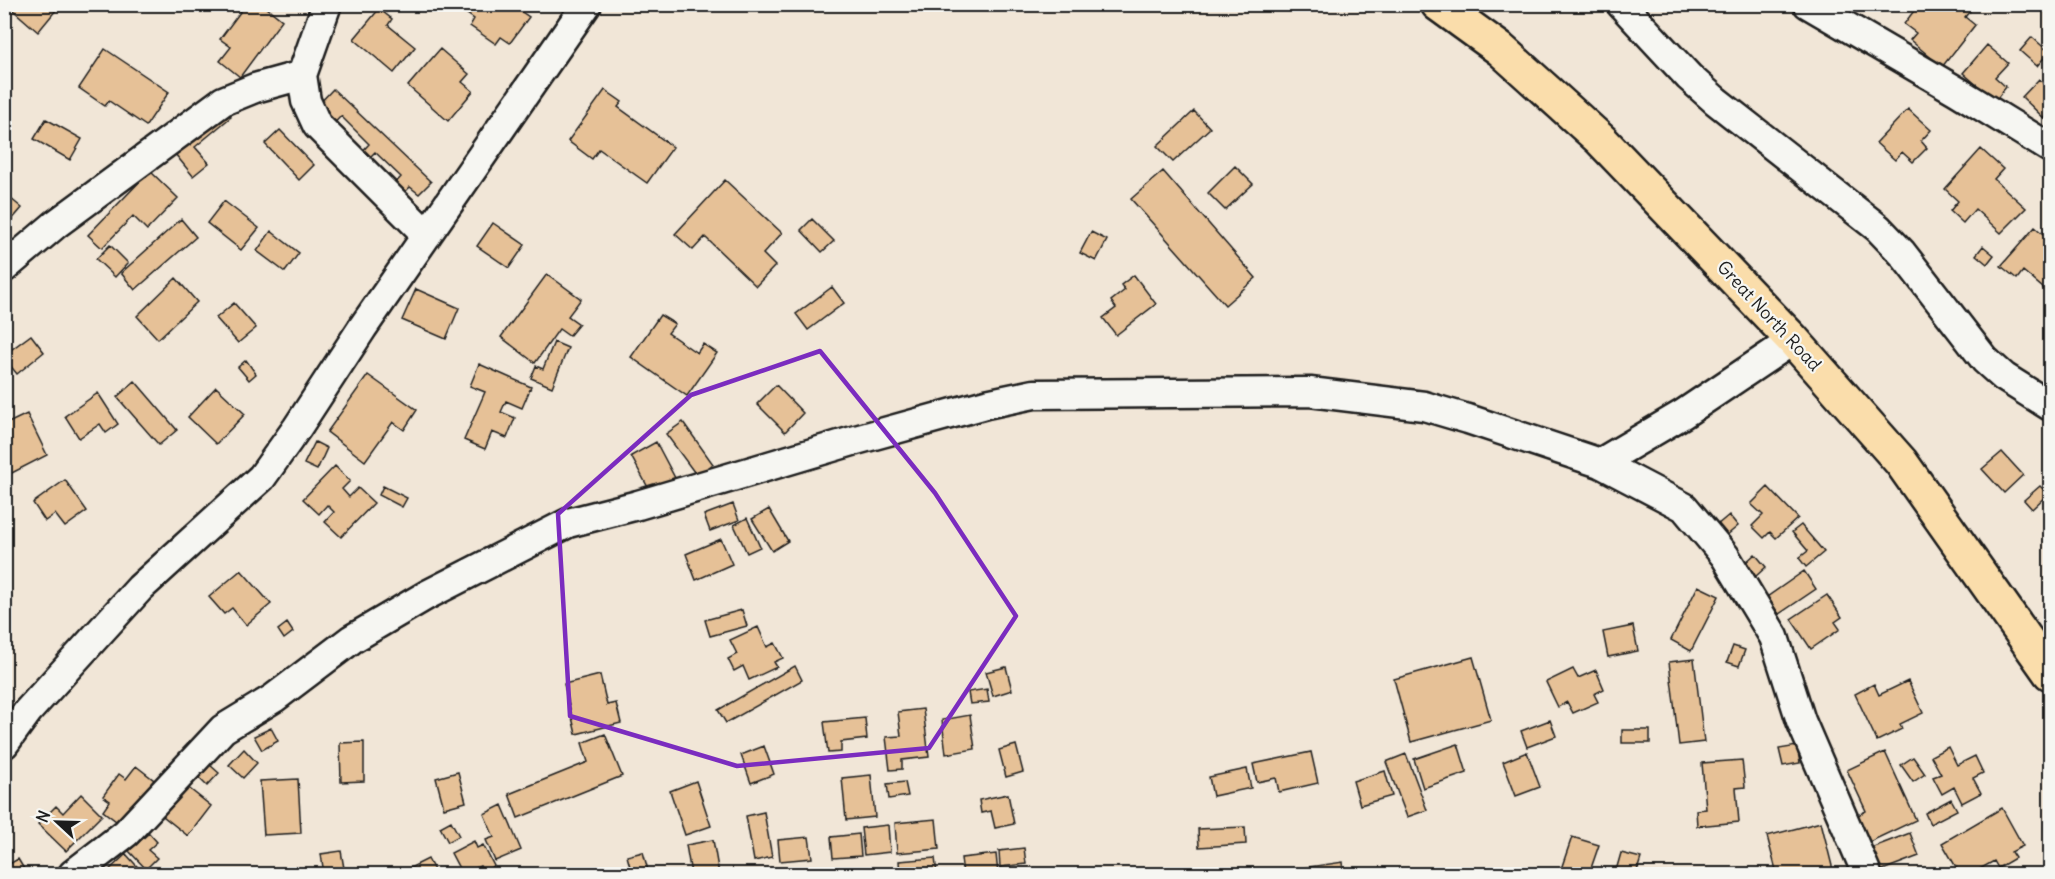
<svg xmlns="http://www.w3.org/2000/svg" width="2055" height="879" font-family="Delius,sans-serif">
<rect width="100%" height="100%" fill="#f1e6d7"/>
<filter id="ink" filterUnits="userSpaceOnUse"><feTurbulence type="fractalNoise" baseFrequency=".0167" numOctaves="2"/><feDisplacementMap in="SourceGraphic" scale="12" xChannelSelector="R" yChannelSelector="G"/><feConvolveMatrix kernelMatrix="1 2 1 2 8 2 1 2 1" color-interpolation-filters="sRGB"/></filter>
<g filter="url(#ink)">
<path fill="#e6c197" stroke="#1c1c1c" stroke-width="1.5" d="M6 4H61L38 32Z
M246 4H262L282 20 240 77 220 61 231 47 220 39Z
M468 4H510L529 17 510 43 501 37 496 44 470 26 474 19 463 11Z
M1919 4H1922L1926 8 1929 4 1974 6 1965 17 1975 25 1942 67 1910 40 1916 33 1904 24Z
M379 9 392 19 388 25 415 47 394 73 354 39Z
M2032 37 2049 52 2037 66 2020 51Z
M1987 45 2008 63 1995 77 2006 87 1995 101 1963 73Z
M105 49 169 92 146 126 109 101 105 106 79 88Z
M440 49 469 74 462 82 473 91 448 121 408 86Z
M2039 79 2050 89V124L2022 97Z
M333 89 431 182 419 194 410 187 400 197 391 188 401 177 375 152 365 162 358 156 369 144 341 116 328 130 317 106Z
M605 90 622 102 618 107 673 147 647 183 599 149 592 159 568 141Z
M222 107 231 117 195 147 209 163 193 176 171 149Z
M1908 109 1931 130 1921 141 1927 148 1913 162 1902 152 1895 160 1876 143Z
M1194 111 1210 128 1173 162 1157 146Z
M46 119 82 139 70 160 34 139Z
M280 130 314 165 299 180 265 144Z
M1981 149 2003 169 1994 179 2026 208 2001 233 1975 209 1963 223 1950 211 1958 201 1945 189Z
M1235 166 1253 184 1225 210 1208 193Z
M150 171 178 198 147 230 133 216 102 248 88 235Z
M1163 171 1256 278 1225 305 1131 199Z
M725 180 782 233 763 254 775 266 756 286 705 237 693 250 675 234Z
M4 193 22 208 4 229Z
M224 201 259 228 241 250 207 223Z
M181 219 196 237 135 290 121 273Z
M812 219 834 241 822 252 801 230Z
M493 223 525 245 509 268 477 246Z
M2050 225V291L2049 293 2023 271 2017 279 2001 266 2035 227 2043 234Z
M271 231 299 253 285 272 257 251Z
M1091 232 1107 240 1096 261 1080 253Z
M110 245 128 263 115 277 96 259Z
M1983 246 1994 255 1987 264 1976 255Z
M547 274 581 299 568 316 579 324 569 336 559 329 535 363 501 337Z
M1134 275 1156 304 1116 335 1103 318 1116 308 1111 301 1125 290 1121 285Z
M176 278 197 302 158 339 137 316Z
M832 287 844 303 808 330 796 314Z
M416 289 459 308 446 339 402 320Z
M234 303 256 328 238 343 216 318Z
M660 315 675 324 668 333 697 353 703 344 717 353 687 396 631 357Z
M31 335 44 352 17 374 4 358V355Z
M554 342 568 348 552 387 531 378 536 366 543 369Z
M246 360 256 374 249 380 238 367Z
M479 364 531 387 522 408 506 401 501 412 515 418 507 438 492 432 485 449 464 440 485 392 470 386Z
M368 375 417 410 404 430 393 422 365 461 327 432Z
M135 381 177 430 159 445 117 397Z
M776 385 803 413 785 432 757 404Z
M216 387 245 414 216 444 188 417Z
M98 393 118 424 106 433 100 424 79 438 65 416Z
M27 414 47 455 4 477V446L6 445 4 442V425Z
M683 422 713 464 697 476 666 434Z
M315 442 327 448 317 470 304 464Z
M656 442 675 478 650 491 631 456Z
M2002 452 2023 475 2004 493 1982 469Z
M335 466 350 481 342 489 349 497 358 488 374 503 341 537 325 522 334 512 327 505 319 514 303 499Z
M65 480 87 511 65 527 55 514 45 521 33 503Z
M383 486 407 498 402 507 379 495Z
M2040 486 2048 494 2032 509 2024 500Z
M1768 487 1798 518 1776 538 1770 532 1764 538 1752 526 1763 515 1751 504Z
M733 504 739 520 710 531 704 515Z
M769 509 788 541 772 551 752 519Z
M1729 515 1738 526 1726 536 1717 525Z
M747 518 760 547 747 553 734 525Z
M1801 525 1824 552 1806 567 1799 558 1808 551 1792 532Z
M721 539 732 564 696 580 686 554Z
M1755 554 1766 567 1755 577 1744 564Z
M241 570 271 604 246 625 232 608 224 614 209 597Z
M1804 571 1816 589 1779 614 1767 597Z
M1698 586 1719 596 1691 651 1671 640Z
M1827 595 1842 617 1835 622 1840 629 1811 649 1791 619Z
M742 610 747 626 710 636 705 620Z
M287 623 293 632 284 639 278 630Z
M1633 626 1638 651 1608 657 1603 632Z
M758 627 767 647 775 643 783 658 774 662 777 667 749 680 743 666 734 671 728 659 737 654 730 640Z
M1733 646 1745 650 1739 666 1727 662Z
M1473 657 1491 720 1411 742 1394 679Z
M1694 659 1704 742 1679 745 1669 662Z
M795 666 802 680 726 723 718 710Z
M1006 667 1012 690 993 696 986 672Z
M1573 669 1578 678 1596 670 1604 689 1594 694 1598 702 1573 713 1567 702 1558 707 1546 682Z
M600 675 607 705 616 703 621 723 576 734 564 684Z
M1908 681 1923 713 1900 724 1902 729 1877 741 1855 694 1874 684 1879 695Z
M987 689 989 702 970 704 968 692Z
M923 709 929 757 902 760V769L890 770 886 737 901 736 898 712Z
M970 715 975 749 946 754 942 720Z
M865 718 867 739 841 742V752L828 753 824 722Z
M1550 720 1556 736 1527 747 1521 731Z
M271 728 278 741 262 750 254 736Z
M1622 730H1650V743H1622Z
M605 734 622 776 518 818 509 794 588 762 582 743Z
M364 742V781L341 782 340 743Z
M1458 744 1467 773 1423 788 1414 759Z
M1016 745 1023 772 1006 777 999 750Z
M764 746 774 774 751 783 741 755Z
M1797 746 1800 763 1783 766 1779 749Z
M1948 747 1957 765 1975 756 1983 773 1973 778 1981 793 1962 803 1954 787 1942 794 1933 777 1941 774 1931 756Z
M244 749 257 763 243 778 229 765Z
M1311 752 1318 783 1279 792 1276 778 1257 782 1253 764Z
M1527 752 1540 787 1516 796 1503 762Z
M1885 752 1916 820 1865 844 1854 817 1866 811 1847 770Z
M1406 754 1427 810 1407 817 1386 762Z
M1913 757 1925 774 1913 782 1901 765Z
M1742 760 1745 787 1736 788 1739 822 1697 826 1696 810 1706 809 1702 763Z
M210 765 219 773 207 786 198 777Z
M136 766 154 780 120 824 103 811 110 801 103 796 119 774 126 779Z
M1247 769 1251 788 1213 796 1209 777Z
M1385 771 1392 796 1360 805 1353 781Z
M458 772 466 802 444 808 436 778Z
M871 775 875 817 846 820 842 778Z
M298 779 301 833 264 835 260 781Z
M696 781 711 826 685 835 670 791Z
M905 782 908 796 889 799 887 784Z
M186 786 211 806 188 836 163 816Z
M81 794 102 815 66 851 38 824 56 806 63 813Z
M1008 794 1014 824 995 828 991 811 981 813 979 800Z
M1951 799 1957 810 1930 824 1925 813Z
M502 805 521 850 495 861 486 840 494 837 484 814Z
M2002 808 2023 846 2011 852 2015 858 1998 868 1994 861 1971 874H1960L1942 843Z
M764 812 772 857 754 861 746 816Z
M936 819 939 849 897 853 895 823Z
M451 821 459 836 448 842 440 827Z
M1821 822 1834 874H1777L1767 836Z
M888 825 890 852 864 855 861 828Z
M1245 827 1246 844 1199 847 1198 829Z
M149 833 157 842 148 850 157 858 146 869 129 851Z
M1910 833 1919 856 1872 874 1863 851Z
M859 834 861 856 833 858 831 837Z
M809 837 812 858 780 861 778 840Z
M1572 837 1599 845 1589 874H1568L1560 872Z
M713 840 719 874H691L686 845Z
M474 841 477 848 483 845 494 866 483 872 480 866 462 874 451 853Z
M1024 848 1026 864 1000 867 999 851Z
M341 851 345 874H324L321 854Z
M643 852 649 874H632L627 856Z
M1621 853 1641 858 1636 874H1615Z
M126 854 143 873 142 874H105Z
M996 854 998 874H963L961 858Z
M935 858 937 874H900L899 861Z
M18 859 27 874H4V867Z
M428 859 436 874H398Z
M1343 862 1344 874H1304L1303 868Z"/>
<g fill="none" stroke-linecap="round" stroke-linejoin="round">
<g stroke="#1c1c1c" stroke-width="33">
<path id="street" d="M327 4 302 75 306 101 317 125 427 235
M1621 4 1689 77 1716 101 1878 228 1902 253 1985 360 2004 377 2050 406
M1808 4 1957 91 2050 148
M4 268 56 224 223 101 255 88 302 75
M1600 463 1684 507 1725 556 1774 637 1801 721 1867 874
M4 744 28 711 140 588 262 477 297 428 363 327 587 4
M73 874 126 833 223 729 274 698 352 639 427 595 568 523 638 505 856 440 986 404 1034 394 1310 392 1424 406 1468 419 1600 463 1683 414 1793 340"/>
</g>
<g stroke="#1c1c1c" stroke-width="38">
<path id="highway" d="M1438 4 1500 49 1601 140 1793 340 1901 462 2050 673"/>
</g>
<use href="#street" stroke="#f6f6f2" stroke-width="28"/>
<use href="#highway" stroke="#faddab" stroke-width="33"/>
</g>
</g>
<path fill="none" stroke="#7b2cbf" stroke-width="4.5" stroke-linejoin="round" d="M820 351 935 493 1016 616 929 748 737 766 570 716 558 514 691 395Z"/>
<g text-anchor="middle" stroke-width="4.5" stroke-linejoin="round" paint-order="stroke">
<g font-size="18" fill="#1c1c1c" stroke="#f6f6f2">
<text transform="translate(1769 316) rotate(47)" y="6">Great North Road</text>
</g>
</g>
<rect width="2055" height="879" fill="none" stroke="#f6f6f2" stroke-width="24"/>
<rect x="12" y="12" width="2031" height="855" fill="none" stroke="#1c1c1c" stroke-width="2" filter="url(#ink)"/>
<g transform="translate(57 822) rotate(292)" stroke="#f6f6f2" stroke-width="4.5" paint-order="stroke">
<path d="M0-4.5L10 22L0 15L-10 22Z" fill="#1c1c1c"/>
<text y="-9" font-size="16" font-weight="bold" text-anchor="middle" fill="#1c1c1c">N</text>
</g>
</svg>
